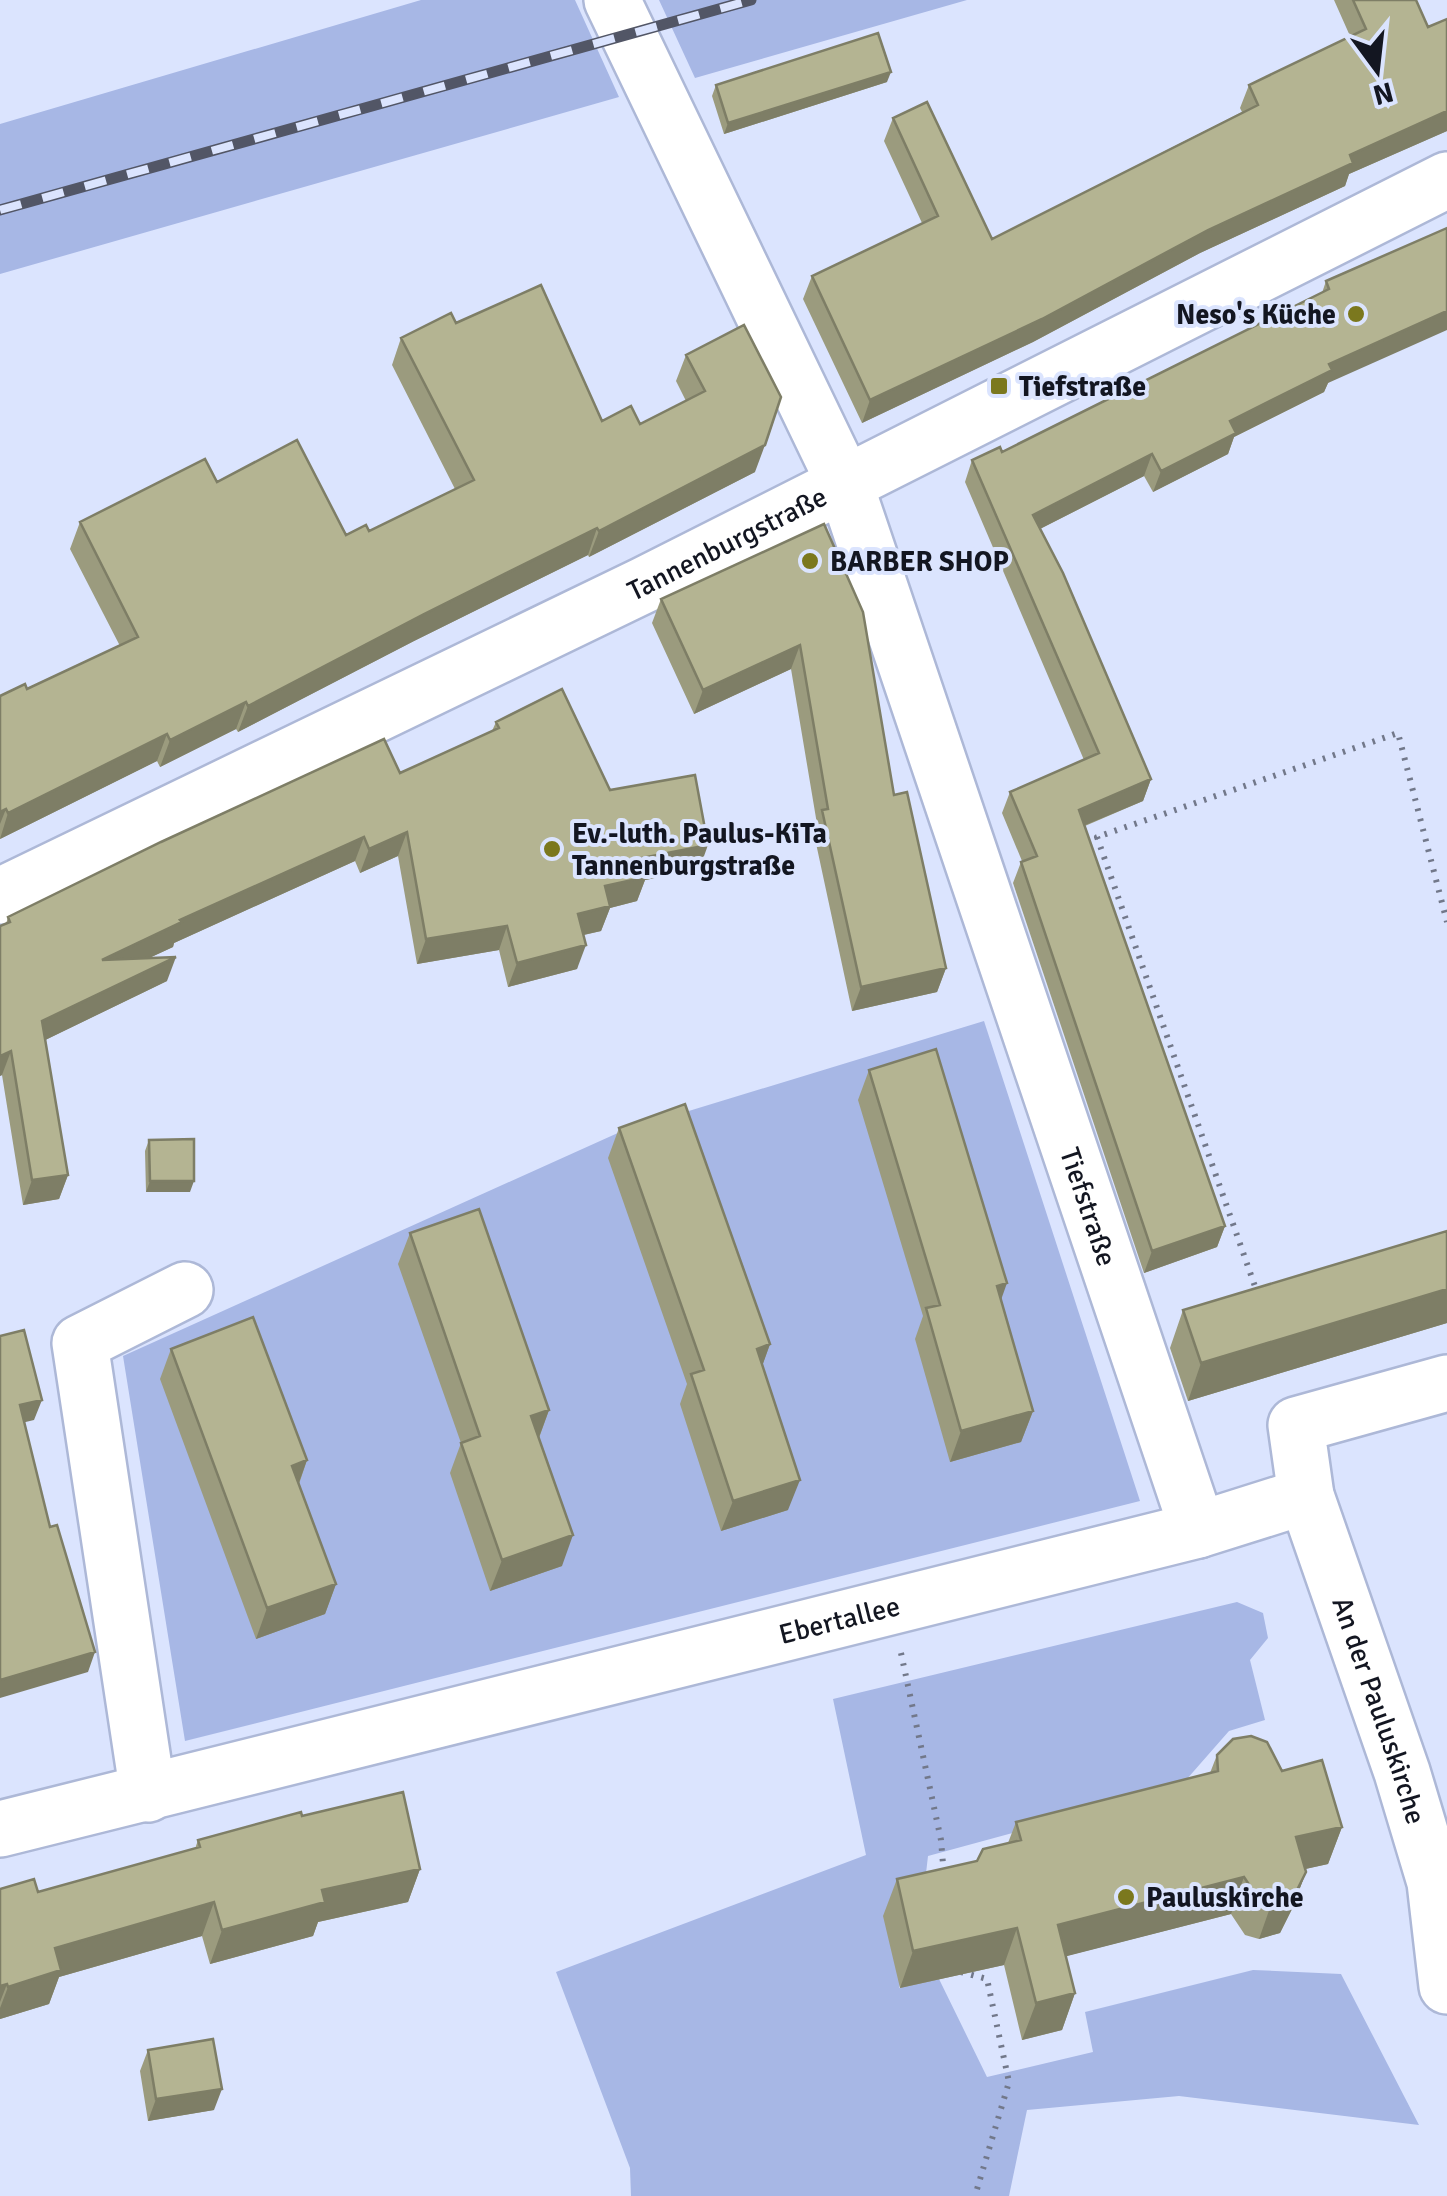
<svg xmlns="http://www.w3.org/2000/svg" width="1447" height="2196" font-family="Signika,sans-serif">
<rect width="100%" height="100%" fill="#dbe4fe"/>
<path fill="#a7b7e5" d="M421 0H575L619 97 0 274V124Z
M659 0H967L695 78Z
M984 1021 1140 1501 185 1741 123 1356 620 1132Z
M1237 1602 1263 1613 1268 1638 1250 1660 1265 1720 1229 1731 1179 1788 928 1856 922 1908 899 1988 939 1979 987 2077 1093 2052 1085 2012 1253 1970 1341 1974 1419 2125 1179 2096 1027 2110 1009 2196H631L630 2168 556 1972 866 1855 833 1699Z"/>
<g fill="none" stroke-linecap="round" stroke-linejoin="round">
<g stroke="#adb8d7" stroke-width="60">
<g id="minor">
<path id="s1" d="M612 0 845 484 1198 1530"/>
<path id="s2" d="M0 896 644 585 1447 180"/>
<path id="s3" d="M1447 1383 1296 1425 1306 1496 1402 1772 1435 1882 1447 1986"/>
<path d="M148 1794 80 1343 185 1290"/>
<path id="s4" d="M0 1829 1198 1530 1306 1496"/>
</g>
</g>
<path stroke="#72788a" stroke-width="6" stroke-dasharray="2.5 8" stroke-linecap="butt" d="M1258 1295 1097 837 1398 733 1447 922
M901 1653 941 1840 944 1876
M961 1972 987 1979 1009 2082 975 2196"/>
<use href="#minor" stroke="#fff" stroke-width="55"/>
<g stroke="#525666" stroke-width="11">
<path id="rail" d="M0 210 751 0"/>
</g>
<use href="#rail" stroke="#dbe4fe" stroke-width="8" stroke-dasharray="22" stroke-linecap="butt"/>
</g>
<path fill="#9b9b7e" d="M1334 0H1416L1428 27 1447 19V131L1349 174 1345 186 1200 253 1033 342 862 423 803 299 812 276 922 223 884 141 893 118 992 239 1242 112 1240 108 1249 85 1350 36Z
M887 82 724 134 712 96 716 85Z
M1447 228 1328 383 1324 392 1234 437 1228 454 1153 492 1144 476 1040 529 1151 779 1143 801 1085 826 1225 1226 1217 1247 1144 1273 1013 883 1021 862 1022 861 1002 813 1010 792 1084 760 965 482 972 460 1002 452 1322 293 1326 281Z
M456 323 602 421 640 424 686 401 676 381 686 355 755 472 589 557 588 555 414 641 238 732 236 729 160 767 157 761 0 839V696L27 689 120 646 70 549 80 522 217 482 346 535 369 531 455 489 392 365 401 338Z
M824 524 894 795 946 968 937 992 852 1011 814 834 817 824 791 669 694 714 652 623 661 599Z
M496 722 610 790 699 870 645 880 637 901 610 908 601 931 584 935 577 969 508 987 499 950 417 964 398 856 360 873 355 861 174 943 173 947 149 958 167 981 45 1040 68 1175 59 1199 23 1205 2 1075 0 1076V926L6 924 8 917 400 773 492 731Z
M869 1070 1001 1300 1033 1411 1021 1442 950 1462 915 1339 923 1316 858 1100Z
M619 1128 770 1344 762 1366 788 1510 721 1531 680 1404 687 1384 608 1158Z
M149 1140 190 1192H146L145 1151Z
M1447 1231V1323L1188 1401 1170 1348 1183 1310Z
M410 1233 549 1410 539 1438 562 1566 490 1591 450 1473 461 1443 398 1264Z
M171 1349 307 1460 299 1484 336 1584 325 1614 256 1639 160 1379Z
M1217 1755 1282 1771 1342 1827 1328 1864 1305 1869 1306 1872 1292 1909 1280 1933 1259 1939 1245 1935 1231 1914 1066 1956 1075 1993 1062 2030 1022 2040 1004 1965 900 1988 883 1916 897 1879 977 1861 1008 1843 1016 1822 1210 1773Z
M302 1816 420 1869 408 1902 318 1922 313 1936 210 1964 202 1936 59 1977 49 2004 0 2019V1889L38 1892 195 1849 198 1840Z
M148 2050 214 2110 148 2121 140 2071Z"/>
<path fill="#7e7e66" d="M891 72 887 82 724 134 728 123Z
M1447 111V131L1349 174 1345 186 1200 253 1033 342 862 423 870 400 1350 155Z
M1447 311V330L1328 383 1324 392 1234 437 1228 454 1153 492 1161 471 1230 421 1329 364Z
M765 445 755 472 589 557 599 531Z
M1152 454 1144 476 1026 536 1033 515Z
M597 528 588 555 414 641 238 732 248 706 424 614Z
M800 645 791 669 694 714 703 690Z
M246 702 236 729 160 767 170 740Z
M167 734 157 761 0 839 8 813Z
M1151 779 1143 801 1071 831 1079 810Z
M6 809 0 824V812Z
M407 832 398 856 360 873 369 849Z
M364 837 355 861 174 943 173 947 93 984 102 960 180 920Z
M708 845 699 870 645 880 637 901 610 908 601 931 569 938 578 914 605 886 642 858Z
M507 926 499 950 417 964 426 939Z
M586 945 577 969 508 987 517 963Z
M176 957 167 981 33 1046 42 1021Z
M946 968 937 992 852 1011 861 987Z
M11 1051 2 1075 0 1076V1056Z
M68 1175 59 1199 23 1205 32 1180Z
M150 1181H194L190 1192H146Z
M1225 1226 1217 1247 1144 1273 1152 1251Z
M1007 1283 996 1314 997 1286Z
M1447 1289V1323L1188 1401 1201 1363Z
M770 1344 759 1375 757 1349Z
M42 1400 34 1420 13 1425 20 1405Z
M549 1410 538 1440 531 1416Z
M1033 1411 1021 1442 950 1462 961 1431Z
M307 1460 296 1491 292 1466Z
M800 1480 788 1510 721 1531 733 1501Z
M573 1535 562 1566 490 1591 502 1560Z
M336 1584 325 1614 256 1639 267 1608Z
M95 1652 88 1672 0 1698V1680Z
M1342 1827 1328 1864 1283 1874 1296 1837Z
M420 1869 408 1902 318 1922 313 1936 210 1964 222 1930 322 1890Z
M1306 1872 1292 1909 1280 1933 1259 1939 1272 1902Z
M1244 1877 1231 1914 1044 1962 1058 1925Z
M214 1902 202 1936 59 1977 49 2004 0 2019V2008L8 1987 55 1948Z
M1017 1928 1004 1965 900 1988 913 1951Z
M7 1984 0 2002V1986Z
M1075 1993 1062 2030 1022 2040 1036 2003Z
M222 2089 214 2110 148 2121 156 2099Z"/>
<path fill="#b4b492" stroke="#7e7e66" stroke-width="2.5" d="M1353 0H1416L1428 27 1447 19V111L1350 155 1353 163 1208 230 1042 319 870 400 812 276 938 216 893 118 927 102 992 239 1258 105 1249 85 1366 29Z
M878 33 891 72 728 123 716 85Z
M1447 228V311L1329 364 1332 370 1230 421 1236 433 1161 471 1152 454 1033 515 1063 573 1151 779 1079 810 1225 1226 1152 1251 1021 862 1037 856 1010 792 1099 753 972 460 1000 447 1002 452 1329 289 1326 281Z
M541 285 602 421 631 406 640 424 705 391 686 355 744 325 781 397 765 445 599 531 597 528 424 614 248 706 246 702 170 740 167 734 8 813 6 809 0 812V696L25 684 27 689 138 637 80 522 205 459 217 482 297 440 346 535 366 525 369 531 474 480 401 338 451 313 456 323Z
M824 524 863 612 894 795 907 792 946 968 861 987 822 810 828 809 800 645 703 690 661 599Z
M562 689 610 790 695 775 708 845 642 858 646 877 605 886 610 906 578 914 586 945 517 963 507 926 426 939 407 832 369 849 364 837 180 920 182 922 102 960 176 957 42 1021 68 1175 32 1180 11 1051 0 1056V926L10 922 8 917 161 842 384 739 400 773 499 728 496 722Z
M936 1049 1007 1283 997 1286 1033 1411 961 1431 926 1308 940 1305 869 1070Z
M685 1104 770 1344 757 1349 800 1480 733 1501 691 1374 704 1370 619 1128Z
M194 1139V1181H150L149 1140Z
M479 1209 549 1410 531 1416 573 1535 502 1560 461 1443 480 1436 410 1233Z
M1447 1231V1289L1201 1363 1183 1310Z
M253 1317 307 1460 292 1466 336 1584 267 1608 171 1349Z
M24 1330 42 1400 20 1405 50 1527 57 1525 95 1652 0 1680V1336Z
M1251 1736 1267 1742 1282 1771 1322 1760 1342 1827 1296 1837 1306 1872 1294 1896 1272 1902 1258 1898 1244 1877 1058 1925 1075 1993 1036 2003 1017 1928 913 1951 897 1879 977 1861 983 1849 1021 1840 1016 1822 1218 1771 1217 1755 1233 1739Z
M403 1792 420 1869 322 1890 325 1902 222 1930 214 1902 55 1948 61 1970 8 1987 7 1984 0 1986V1889L34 1879 38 1892 200 1847 198 1840 301 1812 302 1816Z
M213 2039 222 2089 156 2099 148 2050Z"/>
<g fill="#7b781e" stroke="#dbe4fe" stroke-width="4">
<circle cx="1356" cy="314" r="10"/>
<rect x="989" y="376" width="20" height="20" rx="5"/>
<circle cx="810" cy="561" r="10"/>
<circle cx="552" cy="849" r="10"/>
<circle cx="1126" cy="1897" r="10"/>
</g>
<g text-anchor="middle" stroke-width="8" stroke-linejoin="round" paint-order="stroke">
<g font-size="28" font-weight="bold" fill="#131621" stroke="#dbe4fe" text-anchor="start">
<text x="1336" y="324" text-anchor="end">Neso's Küche</text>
<text x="1019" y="396">Tiefstraße</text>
<text x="830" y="571">BARBER SHOP</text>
<text x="572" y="843">Ev.-luth. Paulus-KiTa<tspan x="572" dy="32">Tannenburgstraße</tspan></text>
<text x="1146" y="1907">Pauluskirche</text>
</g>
<g font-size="28" fill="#131621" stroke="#dbe4fe">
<text dy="10" stroke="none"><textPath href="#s2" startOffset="808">Tannenburgstraße</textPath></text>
<text dy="10" stroke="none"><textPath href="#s1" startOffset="1300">Tiefstraße</textPath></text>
<text dy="10" stroke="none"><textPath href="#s4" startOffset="865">Ebertallee</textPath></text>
<text dy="10" stroke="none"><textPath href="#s3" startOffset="455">An der Pauluskirche</textPath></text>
</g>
</g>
<g transform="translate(1377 70) rotate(165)" stroke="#dbe4fe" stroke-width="8" paint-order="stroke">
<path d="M0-8L18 38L0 25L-18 38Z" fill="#131621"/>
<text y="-15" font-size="28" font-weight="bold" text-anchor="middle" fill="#131621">N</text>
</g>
</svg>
